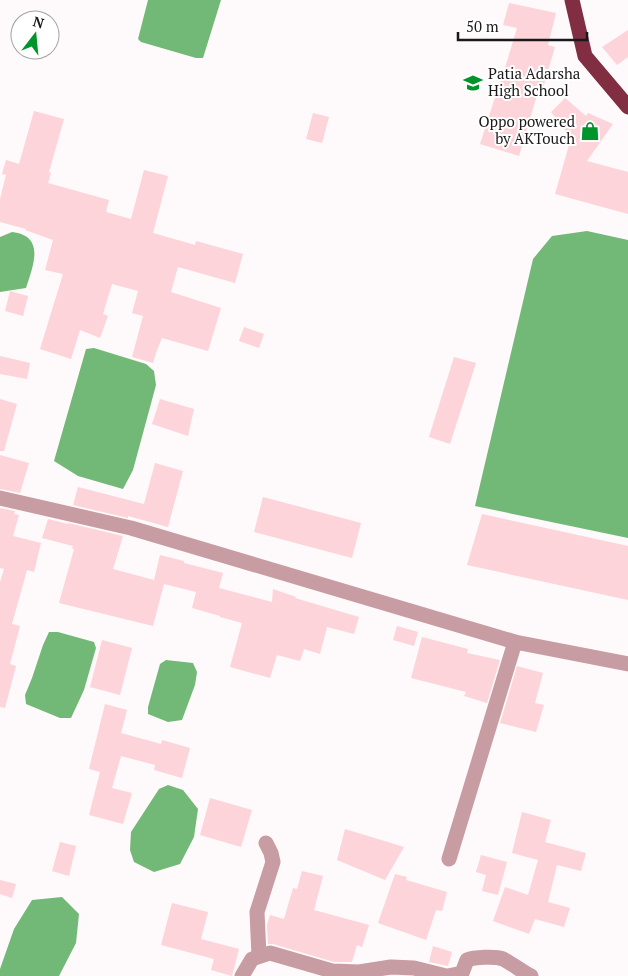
<svg xmlns="http://www.w3.org/2000/svg" width="628" height="976" font-family="'PT Serif',serif">
<rect width="100%" height="100%" fill="#fef9fa"/>
<path fill="#72b876" d="M148 0H221L203 58H196L141 42 138 39Z
M587 231 628 240V538L475 506 533 259 552 236Z
M12 232C46 236 33 266 26 288L0 292V237Z
M94 348 146 364 154 371 156 385 133 470 123 489 78 476 54 461 86 349Z
M49 632H58L94 642 96 648 84 690 71 718H60L26 704 25 695 32 678 43 645Z
M166 660 193 663 197 672 195 685 182 720 168 722 148 714V707L160 664Z
M168 785 183 790 198 809 194 837 180 864 154 872 134 862 130 850 131 832 159 789Z
M62 897 79 914 76 943 59 976H0V969L14 929 32 900Z"/>
<path fill="#fdd4da" d="M509 3 556 13 548 45 555 47 540 98 537 95 519 156 480 144 497 91H498L517 28 503 25Z
M628 30V57L617 65 602 47Z
M565 98 586 116 588 113 613 124 587 161 628 172V214L555 194 571 138 551 112Z
M34 111 64 119 49 172 51 173 48 183 109 200 106 212 131 219 144 170 168 176 153 233 195 245 196 241 243 254 235 283 178 267 171 292 221 308 208 351 162 338 157 350 153 363 132 357 143 316 132 313 138 291 112 284 103 314 108 316 100 338 80 330 71 359 40 349 63 274 45 270 53 240 25 230 26 229 0 222V199L6 175 2 174 6 160 19 164Z
M313 113 329 117 322 143 306 139Z
M10 291 28 296 23 316 5 311Z
M244 327 264 334 259 348 239 341Z
M0 356 30 363 27 379 0 374Z
M454 357 476 363 450 444 429 437Z
M0 399 17 404 4 451H0Z
M160 399 194 409 188 436 152 424Z
M0 455 29 463 20 493 0 489Z
M155 463 183 471 168 527 128 516V518L73 505 78 487 144 504Z
M263 497 361 523 352 558 254 532Z
M0 508 15 511 14 514 19 515 13 536 41 543 34 572 27 570 12 624 20 626 10 664 16 666 5 708 0 707V582L4 569 0 568Z
M482 514 628 546V600L467 565Z
M48 519 68 524V523L123 536 113 569 154 580 160 555 184 561V563L223 573 219 588 272 602 273 589 296 597 295 598 359 617 354 634 327 627 320 654 304 649 300 661 277 655 270 678 230 667 242 623 220 617V616L192 608 196 592 164 584 153 626 59 603 74 549H72L73 546 42 538Z
M397 626 418 632 414 646 393 640Z
M422 637 468 649 467 653 500 660 487 703 464 696 466 692 411 678Z
M102 640 132 648 120 695 90 687Z
M517 666 543 673 535 703 544 705 536 732 500 723Z
M105 704 127 710 121 733 161 744 162 740 190 748 182 778 154 770 155 765 121 756 112 788 132 793 123 824 89 815 100 772 89 769Z
M210 798 252 810 241 847 200 835Z
M522 812 551 820 545 842 586 853 581 871 557 865 548 902 570 908 564 927 535 919 529 934 493 921 505 887 528 895 538 860 512 853Z
M345 829 404 847 385 880 337 860Z
M60 842 76 846 69 876 52 871Z
M481 855 507 862 498 895 482 891 486 875 476 872Z
M302 871 323 876 314 910 369 925 362 947 357 945 352 962H334L273 944H268L267 925 270 915 284 919 293 888 297 889Z
M395 874 407 877 406 880 447 892 442 911 436 910 426 940 378 923Z
M0 880 16 884 12 898 0 894Z
M172 903 208 912 201 939 239 949 232 976 211 970 214 959 161 945Z
M433 946 452 952 448 966 429 962Z"/>
<g fill="none" stroke-linecap="round" stroke-linejoin="round">
<path stroke="#c79ca2" stroke-width="15" d="M0 498 131 528 515 642 628 664
M449 859 515 642
M259 956 257 912 273 862 271 853 266 843
M242 976 252 959 270 953 332 971 359 972 391 967 414 968 446 976
M448 976 462 973 467 960C474 957 496 956 503 959 513 964 521 971 531 976"/>
<path stroke="#812d42" stroke-width="15" d="M572 0 585 56 628 107"/>
</g>
<defs>
<g id="school-bare" transform="scale(1.5)"><path d="M0-5L7-2L0 1L-7-2ZM-4 1L0 2.5L4 1V4Q0 6-4 4Z" fill="#00952b" stroke="#fff" stroke-width="2.5" paint-order="stroke"/></g>
<g id="shop-bare" transform="scale(1.5)"><path d="M-5-2.5h2.3a2.7 3.5 0 0 1 5.4 0H5L5.5 6h-11ZM-1.5-2.5h3a1.5 2.3 0 0 0-3 0Z" fill="#00952b" stroke="#fff" stroke-width="2.5" paint-order="stroke"/></g>
</defs>
<g fill-rule="evenodd">
<use href="#school-bare" x="473" y="83"/>
<use href="#shop-bare" x="590" y="131"/>
</g>
<g text-anchor="middle" stroke-width="4" stroke-linejoin="round" paint-order="stroke">
<g font-size="15" fill="#1a1919" stroke="#fff" text-anchor="start">
<text x="488" y="79">Patia Adarsha<tspan x="488" dy="17">High School</tspan></text>
<text x="575" y="127" text-anchor="end">Oppo powered<tspan x="575" dy="17">by AKTouch</tspan></text>
</g>
</g>
<g transform="translate(35 35) rotate(16)"><circle r="24" fill="#ffffff" stroke="#a3a3a3"/>
<path d="M0-4L9 19L0 12L-9 19Z" fill="#00952b"/>
<text y="-8" font-size="14" font-weight="bold" text-anchor="middle" fill="#1a1919">N</text>
</g>
<path d="M458 32v8h129v-8" fill="none" stroke="#1a1919" stroke-width="2.5"/>
<text x="466" y="32" font-size="15" fill="#1a1919" stroke="#ffffff" stroke-width="4" paint-order="stroke">50 m</text>
</svg>
